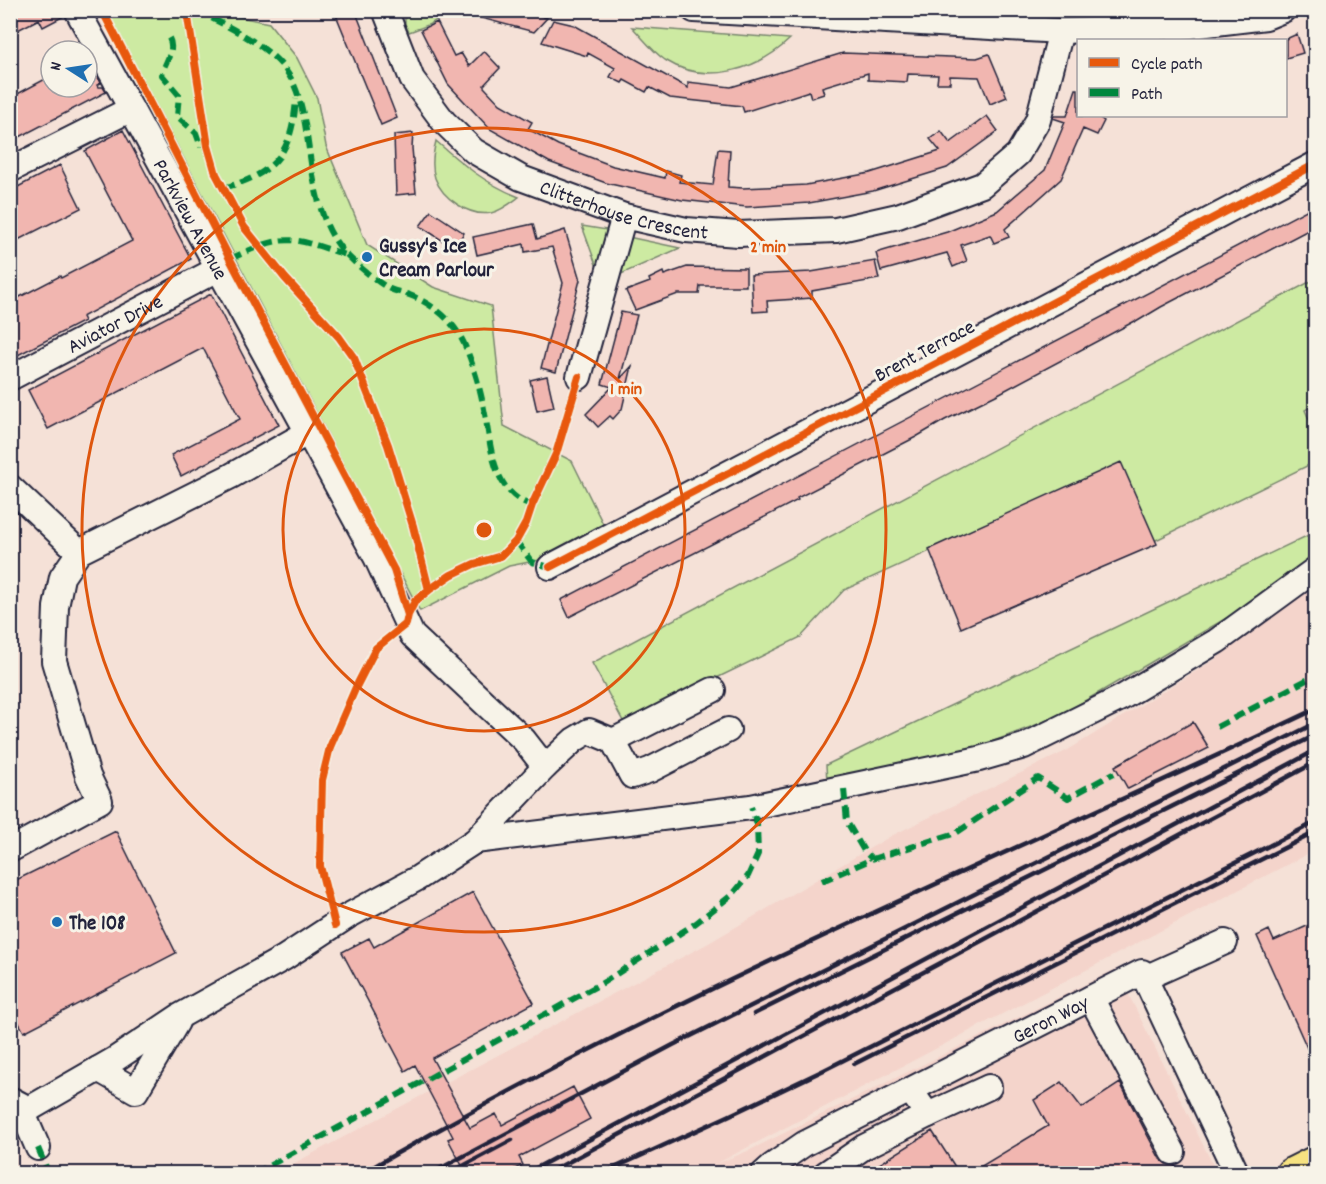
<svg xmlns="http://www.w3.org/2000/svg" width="1326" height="1184" font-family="Dekko,sans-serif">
<rect width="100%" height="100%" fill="#f5e1d7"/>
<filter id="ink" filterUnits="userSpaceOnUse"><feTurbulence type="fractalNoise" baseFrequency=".0167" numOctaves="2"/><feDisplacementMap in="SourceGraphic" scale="12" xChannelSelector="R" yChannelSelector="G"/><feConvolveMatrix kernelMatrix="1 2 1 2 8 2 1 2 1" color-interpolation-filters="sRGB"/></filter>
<g filter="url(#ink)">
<path fill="#f4d4cb" d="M1315 570V850L714 1165 750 1150 1116 969 1217 1173 705 1174 703 1171 697 1174H274L707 944 891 836 1068 750 1216 659Z"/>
<path fill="#cdeaa2" stroke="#78866e" stroke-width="1.5" d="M107 11H218L235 16 269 23 297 58 317 98 326 146 367 245 433 287 491 306 504 426 572 461 606 530 545 559 509 566 420 611Z
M405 11V10L444 11C437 24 422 27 409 32L405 24Z
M632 27 790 39C758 70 706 86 665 60 652 51 643 38 632 27Z
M436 141C462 164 486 184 519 197 511 203 501 211 491 213 469 217 442 198 435 178 431 166 433 153 436 141Z
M582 226 607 230 598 270Z
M628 237 680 248 619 275Z
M1315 279V404L1305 410 1315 433V462L1150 543 1119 465 844 590 801 637 624 723 592 663Z
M1315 532V559L1278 588 1059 716 994 741 899 770 827 782 826 765Z"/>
<path fill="#f1b6b0" stroke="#22223b" stroke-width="1.5" d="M10 10H63L64 16 43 27 39 19 10 34Z
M334 10H355L397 118 381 125Z
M471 10H522L547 18 534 32 470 15Z
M553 20 574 25 688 88V82L731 87 843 53 977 58 989 54 1007 97 990 104 979 77 950 76V83H937L938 75 908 74 907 82 868 80V73L822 87 824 94 811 98 809 91 744 112 742 106 670 98 649 87 646 92 624 80 622 83 610 77 615 68 588 53 587 56 542 42Z
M437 22 454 56 461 53 469 66 484 51 500 68 484 85V87L500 104 532 122 528 129 558 145 613 166 665 178 666 171 681 175 679 182 713 185 718 149 730 150 728 187 743 188 806 185 870 173 940 151 930 139 941 131 950 143 987 116 998 131 947 168 873 191 809 203 747 207 682 200 606 183 549 162 490 129 448 84 421 30Z
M1297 34 1303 53 1286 58V39Z
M87 58 101 83 97 85 98 87H103L106 92 10 142V98L51 76V87H87Z
M1076 89H1078V116H1097L1104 121 1097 135 1083 129 1061 179 1005 229 1009 237 994 243 990 235 961 245 967 261 953 267 947 253 881 271 876 253 947 232 997 211 1045 170 1065 122 1053 118 1054 116H1067Z
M123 130 191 259 82 317 84 321 10 359V302L60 276 61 278 132 241 85 151Z
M413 133 412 148 416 193 396 195 394 135Z
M60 165 81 208 10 244V191Z
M1316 205V226L1161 307 1136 322 1135 321 998 394 945 420 916 437 797 498 798 500 569 617 561 600Z
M431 211 464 233 454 248 420 226Z
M533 224 537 239 565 230 580 280 556 372 541 368 563 283 552 247 525 252 524 244 477 255 473 237Z
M875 261 879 279 812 291V298L767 301 768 311 753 312 751 275 811 272Z
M687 267 746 268V286H700L699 294H678L635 310 626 291 650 282 649 279 663 272 664 275Z
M211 294 279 425 181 476 171 455 240 419 203 348 48 429 28 390Z
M621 312 637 315 620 379 632 366 622 409 613 419 610 416 598 427 586 414 612 387 602 384Z
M547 376 554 407 537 411 530 380Z
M1121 462 1157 544 961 628 929 549Z
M1193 722 1209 748 1128 789 1115 766Z
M116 831 176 953 24 1032 10 1007V883Z
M473 892 534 1003 432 1058 470 1128 496 1114 502 1125 573 1087 590 1119 519 1157 523 1165 507 1173H466L448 1139 453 1137 415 1065 405 1071 342 952 369 938 374 947Z
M1316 922V1068L1257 936 1269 930 1274 941Z
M1062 1082 1082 1108 1120 1083 1160 1159 1166 1164 1175 1166 1180 1173H970L1048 1126 1034 1100Z
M932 1131 959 1173H865Z"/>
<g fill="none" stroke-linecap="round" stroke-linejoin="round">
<g stroke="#22223b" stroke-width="28">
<g id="minor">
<path id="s1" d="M77 10 376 557 412 635 524 740 545 767"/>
<path id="s2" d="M385 10 412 79 444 122 474 151 521 178 624 216 686 230 738 234 836 230 898 216 982 185 1018 154 1038 120 1061 31"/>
<path d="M694 10 1061 31 1182 27 1266 17 1283 10"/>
<path d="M10 170 131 109"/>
<path d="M579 377 624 216"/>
<path id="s3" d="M10 378 218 269"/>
<path d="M10 487 79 552"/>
<path d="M550 567 1316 164"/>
<path d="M613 741 632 776 650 770 728 730"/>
<path d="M475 841 751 807 979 759 1024 746 1121 698 1217 641 1316 569"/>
<path d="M10 850 100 801 88 776 54 661 56 607 62 577 79 552 231 476 307 433"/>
<path d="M1145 978 1225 942"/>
<path d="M1091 998 1173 1152"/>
<path d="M98 1069 136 1091 177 1022"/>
<path d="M10 1099 29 1109 114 1060 180 1016 284 958 348 916 418 878 475 841 545 767 574 740 589 731 613 741 713 690"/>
<path d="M29 1109 25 1118 38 1148"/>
<path d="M928 1115 989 1087"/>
<path id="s4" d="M763 1174 772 1166 804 1144 1142 972 1237 1174"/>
<path d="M825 1174 864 1147 928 1115 910 1090"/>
</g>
</g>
<g stroke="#22223b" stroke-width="36">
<path id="major" d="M1292 1174 1316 1162"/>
</g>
<use href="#minor" stroke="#f7f3e8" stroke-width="24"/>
<use href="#major" stroke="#f6e281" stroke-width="32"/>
<path stroke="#22223b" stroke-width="4.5" d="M754 1014 1316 735
M854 1064 1316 832
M361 1174C667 995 996 861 1316 709
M430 1174 673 1045 1316 723
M448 1174 512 1140
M525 1174 1316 750
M546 1174 1316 762
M601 1174 728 1116 824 1070 1316 822"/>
<path stroke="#00873e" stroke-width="6" stroke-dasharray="12 6" stroke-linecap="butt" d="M196 10C226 26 262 41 284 68 299 87 303 112 307 136 313 175 317 225 347 255 357 265 377 282 390 289 397 292 405 293 412 296 436 306 456 323 466 348 474 367 480 388 484 409 491 442 491 494 532 505
M169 38C176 51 164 62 162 75L179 95 177 116 196 133 201 147
M223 188C276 174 292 152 296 99
M230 259C286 233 289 236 346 255
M516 541 532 562 550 567
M1217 727 1316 675
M844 789 847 822 864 851 872 859
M822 881 872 859 956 833 1038 778 1068 798 1114 773
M38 1148 49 1174
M254 1174 604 982 696 923 733 894 748 876 758 854 757 824 751 807"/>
<g stroke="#f7f3e8" stroke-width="11">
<path id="cycleway" d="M102 10 230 259 394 570 408 615
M183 10 188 18 208 146 216 174 244 227 285 278 339 337 354 358 388 445 413 526 429 590 451 575 474 564 501 556 516 541 526 523 532 505 556 454 579 377
M550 567 1316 164
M335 925 320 866 322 780 330 747 356 687 376 648 406 624 408 615 415 601 429 590"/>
</g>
<use href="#cycleway" stroke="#e8590c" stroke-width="8"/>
</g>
</g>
<g fill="none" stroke="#de560e" stroke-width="3">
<circle cx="484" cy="530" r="201"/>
<circle cx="484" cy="530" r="402"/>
</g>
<g fill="#1f6fb2" stroke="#f7f3e8" stroke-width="2">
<circle cx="367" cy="257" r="6"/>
<circle cx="57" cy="922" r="6"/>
</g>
<g text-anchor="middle" stroke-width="6" stroke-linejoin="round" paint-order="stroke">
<g font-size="21" fill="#22223b" stroke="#f7f3e8">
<text dy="7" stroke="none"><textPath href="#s2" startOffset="332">Clitterhouse Crescent</textPath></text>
<text dy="7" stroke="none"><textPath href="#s1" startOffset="238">Parkview Avenue</textPath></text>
<text dy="7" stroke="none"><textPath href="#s3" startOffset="118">Aviator Drive</textPath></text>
<text transform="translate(924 350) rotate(-28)" y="7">Brent Terrace</text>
<text dy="7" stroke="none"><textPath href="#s4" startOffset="327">Geron Way</textPath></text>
</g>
<g font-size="21" font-weight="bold" fill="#22223b" stroke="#f7f3e8" text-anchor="start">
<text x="379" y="252">Gussy's Ice<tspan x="379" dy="24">Cream Parlour</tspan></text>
<text x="69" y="929">The 108</text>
</g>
</g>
<circle cx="484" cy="530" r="9" fill="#de560e" stroke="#f7f3e8" stroke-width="3"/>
<g font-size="18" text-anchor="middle" font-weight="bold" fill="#de560e" stroke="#f7f3e8" stroke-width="6" stroke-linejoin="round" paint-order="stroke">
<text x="768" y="252">2 min</text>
<text x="626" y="394">1 min</text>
</g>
<rect width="1326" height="1184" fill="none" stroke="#f7f3e8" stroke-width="36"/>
<rect x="18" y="18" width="1290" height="1148" fill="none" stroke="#22223b" stroke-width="2" filter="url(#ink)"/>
<rect x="1077" y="39" width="210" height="78" fill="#f7f3e8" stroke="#a29fa3" stroke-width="1.5"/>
<rect x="1089" y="58" width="30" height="9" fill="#e8590c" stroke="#a29fa3" stroke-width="1.5"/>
<text x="1131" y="69" font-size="18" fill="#22223b">Cycle path</text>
<rect x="1089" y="88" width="30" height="9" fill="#00873e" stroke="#a29fa3" stroke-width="1.5"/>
<text x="1131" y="99" font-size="18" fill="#22223b">Path</text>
<g transform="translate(69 69) rotate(282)"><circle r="28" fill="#f7f3e8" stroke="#a29fa3" stroke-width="1.5"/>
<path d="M0-4.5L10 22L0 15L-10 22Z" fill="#1f6fb2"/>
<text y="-9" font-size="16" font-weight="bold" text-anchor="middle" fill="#22223b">N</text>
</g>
</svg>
